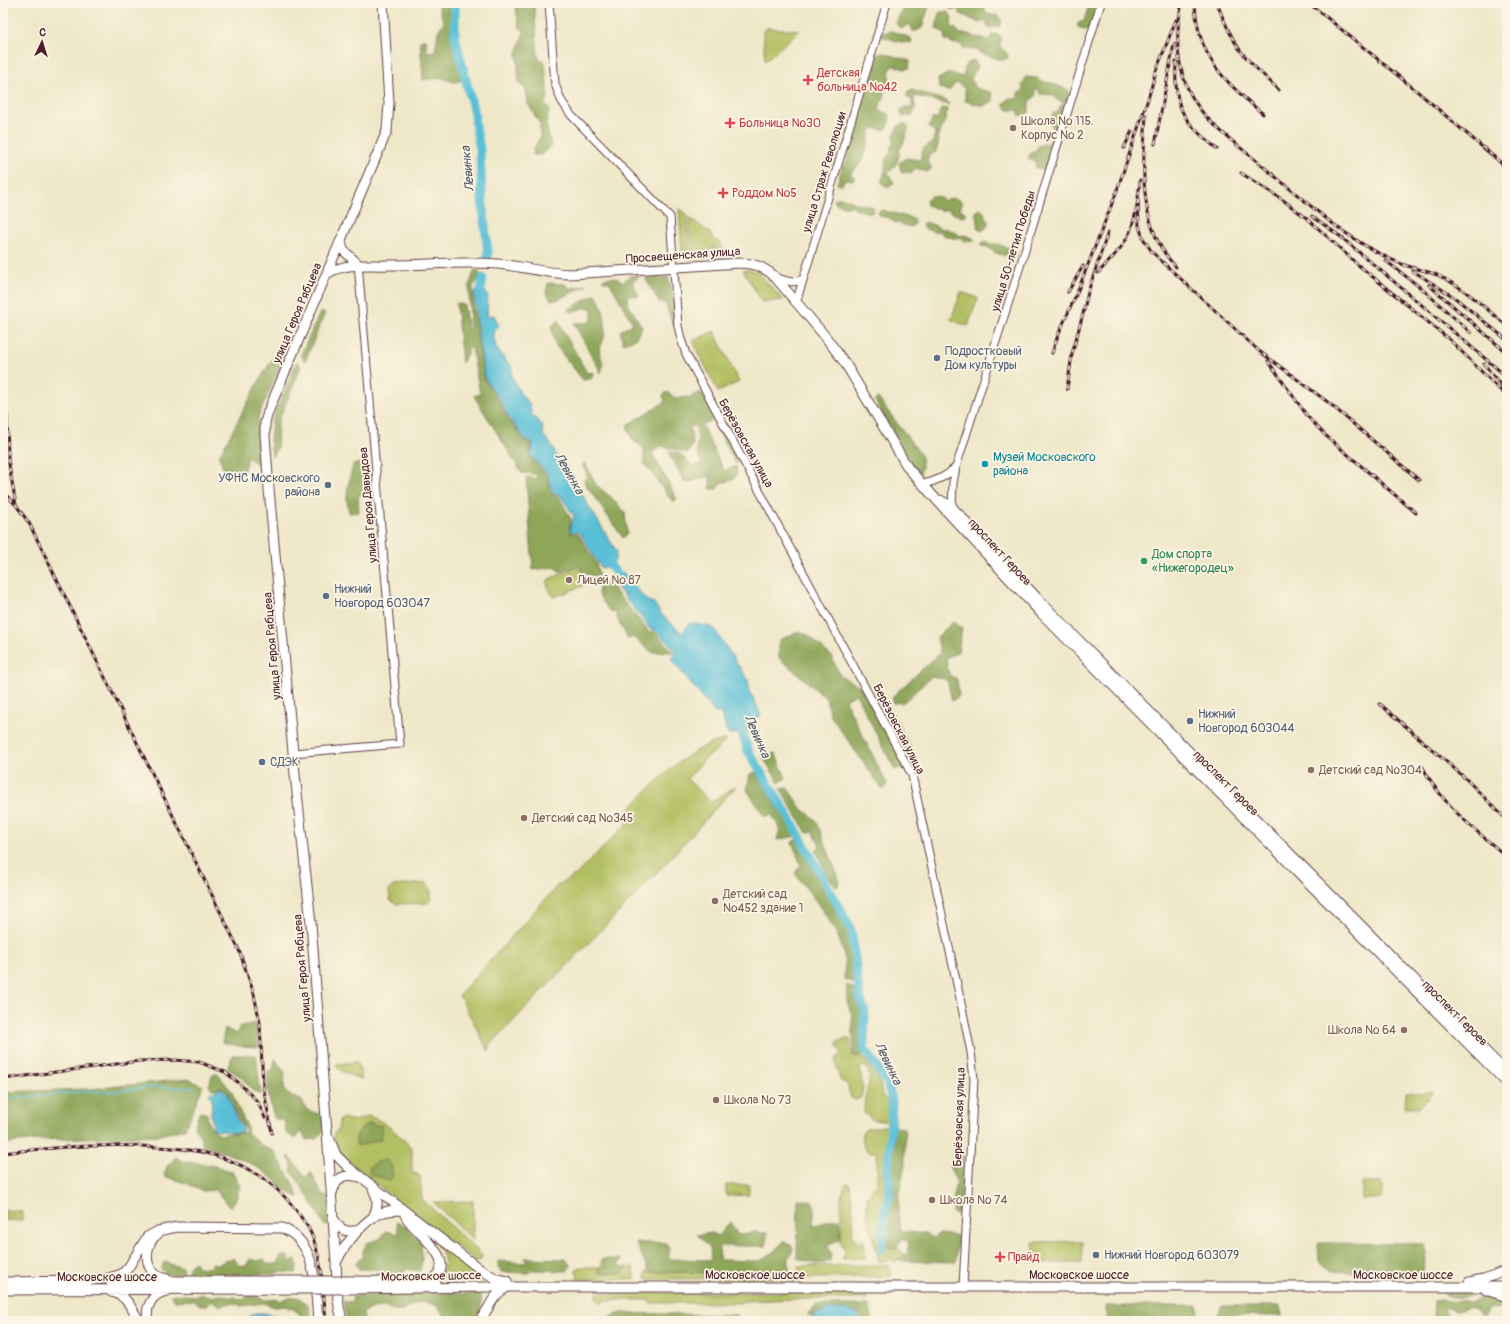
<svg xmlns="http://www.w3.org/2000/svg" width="1510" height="1324" font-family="Pangolin,sans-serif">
<rect width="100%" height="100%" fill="#fcf5e5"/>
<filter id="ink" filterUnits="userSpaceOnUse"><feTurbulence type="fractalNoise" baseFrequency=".025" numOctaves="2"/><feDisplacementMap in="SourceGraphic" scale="8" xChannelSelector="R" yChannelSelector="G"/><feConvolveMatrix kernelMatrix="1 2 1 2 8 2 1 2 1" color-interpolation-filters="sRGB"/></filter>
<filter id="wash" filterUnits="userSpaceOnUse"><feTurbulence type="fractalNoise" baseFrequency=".012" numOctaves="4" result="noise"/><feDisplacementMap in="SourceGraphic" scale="16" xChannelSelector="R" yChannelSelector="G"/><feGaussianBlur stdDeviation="0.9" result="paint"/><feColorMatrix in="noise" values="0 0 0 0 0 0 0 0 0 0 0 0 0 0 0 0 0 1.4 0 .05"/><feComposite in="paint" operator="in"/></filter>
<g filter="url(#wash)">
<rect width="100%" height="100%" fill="#eee7c8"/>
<path fill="#b2bf62" stroke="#7e6f46" d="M766 28 800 30 765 61 763 32Z
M679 208 689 217 687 231 691 248 686 259 682 255Z
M691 219 709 232 714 239 722 244V246L714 247 696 254 693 253V246L689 231Z
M715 248 723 249 727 252 725 257 689 260 691 256 702 254Z
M743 270H752L760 274 783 300 762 302Z
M961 292 978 298 968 326 951 320Z
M714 331 739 382 718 392 693 341Z
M576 568 582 570 586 579 585 585 557 596 554 597 552 595 547 584 549 579Z
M726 740 718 749 706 758 687 779 711 802 736 786 658 872 491 1044 489 1052 459 995 558 885 577 874 628 822 622 816C648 791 689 743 726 740Z
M426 883 431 888V900L428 903 396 904 390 900 389 890 393 886Z
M844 1039H850L853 1056 865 1059 880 1081 882 1095 887 1101 890 1111 889 1122 873 1120 864 1113C864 1108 864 1102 865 1097 868 1086 873 1075 865 1066L860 1067 863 1087 861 1098 856 1100 851 1098 847 1084 840 1080 835 1060 841 1053 836 1043Z
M357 1062 362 1078 360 1079 341 1071 336 1066 337 1064Z
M1434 1092 1419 1107H1405L1406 1093Z
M368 1116C387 1121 398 1135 412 1148V1173L418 1174 420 1177 422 1199 476 1249 482 1256 481 1260 476 1261 395 1199 347 1160C340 1152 335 1145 334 1134L339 1128V1120L343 1118 355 1121Z
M883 1126 888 1127 886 1174 888 1193 882 1217 881 1244 884 1247 898 1249 906 1255 894 1262 891 1256 888 1262 879 1261 867 1215V1196L877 1184V1152H870L864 1148 862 1133 866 1129Z
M850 1183C851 1197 856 1222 852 1234L858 1244 863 1240 865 1258 843 1259 845 1250 841 1244V1197L846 1184Z
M1362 1183H1382V1199H1362Z
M726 1185H749V1195L726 1196Z
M473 1201V1240L433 1202Z
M3 1210 22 1211V1220L20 1221 3 1220Z
M416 1224 479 1274 478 1276 476 1277H440C454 1253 432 1240 416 1224Z
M1082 1241V1263H1035L1033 1242Z
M884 1265 890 1266 892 1274 891 1277 802 1278 799 1276 798 1266Z
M579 1267H601L598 1273H622L628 1267H633L636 1277 635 1279H577L578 1273 575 1271Z
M646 1272 791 1273 790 1278 647 1279 645 1276Z
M867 1292V1299H796L744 1301 740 1303H650L648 1300H605L603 1303H601L597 1299V1293Z"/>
<path fill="#8da658" stroke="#6c6242" d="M437 3H453V37L464 80 454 82 442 78 423 80 420 41 426 39 427 52 435 51 438 31 444 22Z
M515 3H534L538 57 545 62 548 99 544 104 550 109 546 124 551 146 541 155H533L534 148 540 138V124L528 104 526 90 519 83 517 54 524 31 519 27Z
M908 3H930L922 28 916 31H913L911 26 908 24 903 28 899 27 896 23 903 6Z
M943 3H984V7L987 14 998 16 1002 21 1000 26 989 28 985 21 979 23 959 13V9L951 10 949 6Z
M1094 7 1096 12 1090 29 1086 30 1078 27V23L1084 21 1088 8Z
M940 12H948L952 17 951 26 957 30 960 34H969L975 37 983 38 989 41 992 35 998 34 1001 38 1000 47 1007 53 1008 58 1002 60 980 53 978 49 972 50 963 48 961 44H955L945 40 944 33 936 28Z
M891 31 911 38 912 42C902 45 892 38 882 37V33Z
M884 53 910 61 909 68 904 69 893 65 890 69 889 81 884 88V98L881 102 879 111 889 114 890 118 888 127 883 130 874 128 870 132C869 146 863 166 850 173L855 178 853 180 845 179 842 185 837 184 843 165 848 162 847 155 850 143 855 139 853 132 859 127 855 122 862 101 865 99 867 87 870 84 869 77 874 73 873 67 878 54Z
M974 60 977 66 971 80 976 88 992 93 993 101 983 106 965 101C965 91 967 87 956 83L949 91 939 88 938 79 949 73 963 77 966 64Z
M1026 77 1038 78 1042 82C1052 81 1058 87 1067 89L1071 94 1068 100 1065 103 1057 100 1053 95 1040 94 1038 89 1035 90 1036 95 1029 103V113L1020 116 1018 110H1008L1003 105 1009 98 1018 99V93L1024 90 1022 86Z
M912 90 947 101 949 105 915 96 914 101 916 107 912 115 903 117 900 111 905 107 912 108V100L907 97V92Z
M1063 104 1067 108 1065 114 1060 119 1061 125 1056 131C1059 138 1055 151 1049 155L1050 160 1048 169 1044 171 1036 168V162L1028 159 1030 154 1036 151 1038 146 1050 142 1054 131 1050 121 1053 113 1058 112 1060 106Z
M943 108 947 109 945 121 942 126V129L937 137 939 141 936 152 929 155 927 162 932 168 928 172 915 168 911 173 901 171 899 163 906 158 920 160 924 148 933 142 935 132 929 127 932 119 938 118 939 112Z
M905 123 909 128 903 144 899 150C900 160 895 167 888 173L894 183 886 187 881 181C887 172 882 161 891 152V147L894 141V136L898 126Z
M931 196 940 197 945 201C952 197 956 197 962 203L960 210 964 211 966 214 963 217 950 212 948 209 942 211 927 205 926 200Z
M839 198 851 200 853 203H858L873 207 874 211 871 213 855 209 853 205 848 207 836 204 834 199Z
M980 209 985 213 984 218 988 220V226L982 231 977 227 978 219 976 217V212Z
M882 210 914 219V225L911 227 894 222 889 218 880 216 878 212Z
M926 222 938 227 940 229C946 228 956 230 960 236L964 235 973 238 974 241C969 243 964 241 960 238L957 239 943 235 939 231 934 232 923 228 922 224Z
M986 241 991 244H998L1016 251 1017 256C1007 256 994 255 988 247L981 246V243Z
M475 269 480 272 478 281 473 286V305L484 379 499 401 508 419 524 439 532 444 530 456 547 476 551 494 559 497 571 519 569 528 571 533 578 534 596 563 599 576 588 575 578 566 561 572 554 567 533 570 526 477 537 479 536 474 522 473 474 396 480 394 472 349 470 347 462 363 456 303 464 305 468 330H470L469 286Z
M641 275 632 282 639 296 627 295 628 304 642 327 635 339 623 343 620 331 633 324 610 283 602 280C611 276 615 277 623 282L629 276Z
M668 277 673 294 676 324 673 325 665 303 659 302 645 278Z
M548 283 565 284 570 288 587 285 557 300H551L546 293Z
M596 294C605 310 610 332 599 349L603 365 601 373 574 323H587L592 320V308H582L573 312 567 310Z
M320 312 325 313 305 361 301 355Z
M559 320 561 327 587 373 594 372 591 379 583 380 556 346 551 327Z
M281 345 284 359 259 414 257 430 260 462 257 464 248 457 243 472 223 468 219 456 259 381Z
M297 361 301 367 278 422 277 448 272 457 270 440 272 420Z
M667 392 675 398 691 397 701 392 741 462 735 463 713 420 702 425 724 471 736 466 737 475 733 480 720 483 717 489H710V476L685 483 668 452 679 453 693 466 701 464 696 447 698 441 696 426H690L693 444 688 453 662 446 652 453 677 499 673 502 644 463V448L632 440 627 425 665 402 663 395Z
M878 398 921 455 922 466 920 473 914 468 875 401V400Z
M366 463 371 494 358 495 359 512 349 513C347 504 346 495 348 487 349 479 352 472 353 464Z
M585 463 596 485 612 498 625 512 627 534 623 538 584 482 587 475 582 465Z
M607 581 649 632H655L673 652H652L633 637 628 639 617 618 616 612 609 611 598 594 599 588Z
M953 622 962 629 958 652 946 658 949 675 957 679 959 696 952 701 947 680 932 676 904 702 893 703V696L940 653 937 637Z
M800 631 808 635 832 657 840 676 860 686 905 766 895 770 856 694 845 700 887 784 883 790 830 715 826 698 779 658V640Z
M886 713H892L916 758 910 760Z
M775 753 786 778 779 783 763 757Z
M756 772 796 836 777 840 780 828 772 815 764 816 747 790 750 774Z
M787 787 800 807 816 820 840 882 837 887 827 876 816 850 820 846 813 831 807 833 780 788Z
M797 839 849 929 854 983 844 979C844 974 845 969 845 963 843 931 813 899 795 873L801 865 792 842Z
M847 985 857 990 862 1012V1058L854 1055 852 1016 847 1001Z
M257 1023 258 1047 238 1046 222 1042 225 1028 236 1034 240 1026Z
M233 1055H256L261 1095 252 1090 241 1077 227 1068Z
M275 1059 285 1072 284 1090 289 1095 301 1100 307 1110 322 1115 324 1131 316 1139 306 1140 301 1130 296 1139 286 1133 284 1120 275 1119C269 1104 267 1088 267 1072L273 1069Z
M216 1072 232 1092 238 1108 247 1126V1132L263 1147 274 1151 295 1187 298 1197C285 1193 275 1180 263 1171 245 1159 223 1151 202 1146L200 1136 194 1127 200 1111 207 1114 208 1122 218 1135 247 1132 239 1120 226 1091 220 1087 213 1090 209 1086 212 1076Z
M188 1079 203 1086 185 1129 160 1135 36 1140 3 1144V1092L90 1089Z
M369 1123 382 1126 381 1140C370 1141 367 1146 356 1145 355 1133 360 1129 369 1123Z
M893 1127 905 1128V1166L901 1182 898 1211 901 1231 925 1234 933 1238 940 1234 958 1236 956 1262 897 1261 907 1255 909 1242 902 1238 897 1248 884 1246 885 1216 891 1193 889 1171 895 1145Z
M960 1154 963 1155 960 1214 952 1213C956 1203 951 1191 957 1183L949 1166 957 1163Z
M288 1156 299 1168 305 1178 311 1172 322 1195 329 1197 331 1224 325 1226C314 1207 304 1188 291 1171L292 1164Z
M176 1157 182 1161 211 1165 232 1171 240 1185 236 1199 230 1208 216 1190 203 1191 188 1184 164 1176 167 1166Z
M386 1159 391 1164 393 1176 389 1181C382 1177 375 1176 369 1173L370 1167 375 1162H380Z
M798 1199 812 1201 815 1206 813 1226 835 1219H839L841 1239 827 1245 831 1253 830 1261C820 1267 807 1261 797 1258Z
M397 1221 406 1227 421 1241 422 1258 420 1271 406 1269 401 1275 374 1269H359L355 1263 363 1257V1251L367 1243 380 1239 386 1231 398 1234Z
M730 1222 738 1235 753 1232 767 1233 766 1246H720L719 1260 760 1261 772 1253 784 1241 792 1246 793 1249 789 1258V1273L649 1272 636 1243H665L669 1248V1259L711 1260 710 1247 697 1235 713 1233 718 1236Z
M1318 1243 1425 1244 1427 1253 1422 1275 1332 1271 1319 1261Z
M281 1256H288L290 1262 296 1259 297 1265 296 1273 281 1272 271 1274H234L202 1276 194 1275 188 1272 189 1267 195 1262 198 1267 209 1268 213 1263 218 1265 224 1261 233 1258 239 1265 246 1266 250 1259 258 1261 264 1259 267 1264H278Z
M525 1258 565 1259 571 1265 567 1271 532 1270 529 1273 501 1272 498 1266V1261L527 1263Z
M602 1259H621L618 1266 627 1267 621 1273H598L602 1266Z
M164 1262 183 1268V1275L166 1274 161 1269Z
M1477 1290 1483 1292 1481 1295C1471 1297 1447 1300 1440 1291Z
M388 1292 400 1296 405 1294 413 1295 426 1292 463 1294 478 1292C485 1298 481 1313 474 1319 470 1322 465 1321 461 1321L460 1318 444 1316 437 1306 427 1302H420L413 1305 407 1307 401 1311C395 1311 393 1309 388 1308 381 1306 367 1308 363 1313L364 1321H347L343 1301 350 1303 352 1301 353 1297 362 1295H374Z
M175 1294 196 1296 202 1294 208 1297 223 1295 227 1297H234L243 1300C252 1291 259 1300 268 1300 274 1299 276 1299 282 1301L283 1299 298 1297C308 1304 311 1308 310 1321H301L302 1317 295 1310 286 1306 275 1307 264 1303 241 1306C234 1302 228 1303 221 1306L212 1301 207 1305H200L194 1300 175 1301 170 1295Z
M1495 1296 1507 1300V1310L1489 1308 1484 1315 1482 1316 1475 1310 1469 1308 1456 1311 1445 1307 1444 1310 1447 1315 1443 1321H1433L1434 1301C1445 1298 1451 1304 1462 1300L1470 1304 1480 1298Z
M816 1305H869L873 1321H863L862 1317 857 1312 832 1308 820 1311 810 1317 808 1315Z
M1106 1306H1198L1200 1321H1106Z
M1222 1306H1280L1282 1316 1226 1315V1321H1218L1217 1317Z
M621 1313 736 1315 738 1321H607V1318Z"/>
<path fill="#59bfd7" stroke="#526f81" d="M481 284 488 297 487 316 494 315 499 326 493 332 496 348 512 367V376L520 393 530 404 531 414 542 425 543 435 550 443 557 457 565 463 587 503 617 552C614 564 614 566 601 568L579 532H571L570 528 574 516 559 494H553L548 475 531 456 533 443 525 439 509 418 500 400 485 379 478 335 474 293Z
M623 572 647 601 654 603 660 613 682 633 690 623 713 627 748 680 750 691 761 715 750 723 747 728 748 733 728 734 720 712 715 713 671 659 676 651 655 630 650 629 614 583 615 573Z
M218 1088C234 1091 231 1117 242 1126V1131L238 1133 214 1130 211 1116 212 1099 209 1094 211 1092 214 1093Z
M832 1309C842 1310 858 1309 862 1321H809C814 1313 823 1311 832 1309Z
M256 1313H264L276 1316 278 1321H249C249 1316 251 1314 256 1313Z"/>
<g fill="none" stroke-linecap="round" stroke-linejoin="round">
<path stroke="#59bfd7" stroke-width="1.5" d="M3 1099 91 1091 108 1092 151 1087 196 1088"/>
<path stroke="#59bfd7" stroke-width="9" d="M455 3V36L475 117
M475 123 480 149 482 198 488 252 487 260
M480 295 483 278
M604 556 622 582
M739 724 748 751 789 817 851 929 860 997 865 1011 864 1048 887 1082 892 1101 888 1172 890 1193 884 1216 882 1250"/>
</g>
</g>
<g filter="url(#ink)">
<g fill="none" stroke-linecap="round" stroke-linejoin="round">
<g stroke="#633d43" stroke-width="9">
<path id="minor" d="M549 3 555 84 561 100 571 115 670 217 678 326 681 339 686 354 912 775 961 1003 971 1052 974 1079 963 1287
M775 277C784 280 794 285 802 279
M796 303 887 3
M922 484C936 482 947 476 956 467
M952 507 953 483 956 467 1022 260 1101 3
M293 753 400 744 358 264"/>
</g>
<g stroke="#633d43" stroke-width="11">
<path id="major" d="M341 241 343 250 358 264
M328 273C348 262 368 266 390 265 426 265 461 261 497 264 521 266 545 273 569 274L740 263C754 263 765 267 775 277L824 335 845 363 908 468 952 517 1040 612 1507 1083
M940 500 952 507 1039 600 1507 1073
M330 1140 336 1155 348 1167 481 1270 497 1279 507 1281
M332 1193C337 1177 343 1173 359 1177
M405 1215C414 1234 464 1261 429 1282
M373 1217C378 1207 379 1199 373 1189
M334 1219C340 1231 347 1233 359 1230
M158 1234C146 1242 143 1264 155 1274 158 1277 163 1278 167 1279
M337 1261C344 1245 365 1219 381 1213 388 1210 395 1210 403 1210
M83 1281 109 1278 122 1274 128 1268 147 1237 158 1231 177 1227 282 1228C318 1242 315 1289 318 1321
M110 1281H296
M349 1281 436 1282
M3 1282 89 1281
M1469 1282 1484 1279 1507 1270
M348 1289 482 1287H1507
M3 1290 296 1289
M1486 1290 1507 1297
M111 1292C126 1294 132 1309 139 1321
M148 1321C145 1307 152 1293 167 1291
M342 1321 338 1301 336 1262 327 1131 311 923 295 774 269 489 265 435V423L268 412 387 131 389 103 383 3
M479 1321C491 1308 490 1297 507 1287"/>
</g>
<use href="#minor" stroke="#fff" stroke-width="7"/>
<use href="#major" stroke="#fff" stroke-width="9"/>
<g stroke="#4a1f2b" stroke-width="3">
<path id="rail" d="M1182 3C1173 41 1177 81 1203 113 1217 130 1236 144 1253 158 1278 179 1303 200 1328 220 1350 237 1373 252 1399 263 1411 268 1425 270 1437 275 1464 287 1485 308 1507 326
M1195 3C1197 58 1225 81 1263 114
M1217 3C1223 19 1230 36 1240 50 1251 65 1266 77 1279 90
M1309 3 1418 92 1507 168
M1176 62C1174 109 1182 120 1217 149
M1154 76 1176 20
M1146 115C1143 166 1137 227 1176 267
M1155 144 1174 44
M1124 148 1132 131
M1241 173 1283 200 1309 220 1357 264 1450 340 1507 397
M1138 199 1139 226 1143 238 1152 252 1168 267 1259 351 1329 403 1419 480
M1312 216 1341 237 1507 377
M1386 261 1421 288 1471 333
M1413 271 1454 297 1507 340
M1098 273C1107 263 1117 254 1124 243 1136 224 1138 201 1140 180
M1429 285 1507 353
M1068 292 1083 266
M1052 353 1058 335 1076 295 1115 196 1148 99 1156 71
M1268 361 1308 417 1325 435 1416 513
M1484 364 1504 389
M1067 389 1072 354 1083 314 1088 292 1108 232
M7 414 8 459 16 505 29 523 239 950 254 994 260 1023 263 1086 272 1133
M3 492 16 505
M1380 704 1465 778 1507 820
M1422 766C1443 806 1473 828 1507 857
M3 1079 139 1061 174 1060 199 1062 225 1072 239 1083 258 1102 265 1118
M3 1153C54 1147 105 1143 157 1147 178 1148 199 1150 220 1157 251 1167 280 1187 299 1214 302 1219 306 1224 309 1229 323 1257 323 1291 326 1321"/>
</g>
<use href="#rail" stroke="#fcf5e5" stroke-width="1.5" stroke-dasharray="4.5" stroke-linecap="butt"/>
<g stroke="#633d43" stroke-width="11" stroke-linecap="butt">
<path id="major-bridge" d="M296 1281H349
M296 1289H348"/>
</g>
<use href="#major-bridge" stroke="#fff" stroke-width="9"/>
</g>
</g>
<g fill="#e0444e" stroke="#fcf5e5" stroke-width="1.5">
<path d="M806 74h4v4h4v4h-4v4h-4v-4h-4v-4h4z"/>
<path d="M728 117h4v4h4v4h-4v4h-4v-4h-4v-4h4z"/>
<path d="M721 187h4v4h4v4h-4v4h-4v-4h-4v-4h4z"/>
<path d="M998 1251h4v4h4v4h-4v4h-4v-4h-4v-4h4z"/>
</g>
<g fill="#8d6e63" stroke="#fcf5e5" stroke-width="1.5">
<circle cx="1013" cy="128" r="4"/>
<circle cx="569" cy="580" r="4"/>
<circle cx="1311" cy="770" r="4"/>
<circle cx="524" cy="818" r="4"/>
<circle cx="715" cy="901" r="4"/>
<circle cx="1404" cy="1030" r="4"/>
<circle cx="716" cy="1100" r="4"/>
<circle cx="932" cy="1200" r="4"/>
</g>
<g fill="#5c6f8a" stroke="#fcf5e5" stroke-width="1.5">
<circle cx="937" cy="358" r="4"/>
<circle cx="328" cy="485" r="4"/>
<circle cx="326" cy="596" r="4"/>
<circle cx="1190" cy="721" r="4"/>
<circle cx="262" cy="762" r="4"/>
<circle cx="1096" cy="1255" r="4"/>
</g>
<circle fill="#0f9aa8" stroke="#fcf5e5" stroke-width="1.5" cx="985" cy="464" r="4"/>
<circle fill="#2e9e5b" stroke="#fcf5e5" stroke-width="1.5" cx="1144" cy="561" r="4"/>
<g text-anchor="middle" stroke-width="3.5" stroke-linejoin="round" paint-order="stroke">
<g font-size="12" fill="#be3a42" stroke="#fcf5e5" text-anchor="start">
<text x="817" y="77">Детская<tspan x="817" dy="14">больница №42</tspan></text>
<text x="739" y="127">Больница №30</text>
<text x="732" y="197">Роддом №5</text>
<text x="1008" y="1261">Прайд</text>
</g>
<g font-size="12" fill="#785e54" stroke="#fcf5e5" text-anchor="start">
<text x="1021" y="125">Школа № 115.<tspan x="1021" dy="14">Корпус № 2</tspan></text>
<text x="577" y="584">Лицей № 87</text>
<text x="1319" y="774">Детский сад №304</text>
<text x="532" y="822">Детский сад №345</text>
<text x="723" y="898">Детский сад<tspan x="723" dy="14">№452 здание 1</tspan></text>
<text x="1396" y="1034" text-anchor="end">Школа № 64</text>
<text x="724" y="1104">Школа № 73</text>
<text x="940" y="1204">Школа № 74</text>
</g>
<g font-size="12" fill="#4a1f2b" stroke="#fcf5e5">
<text transform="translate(824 172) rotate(-73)" y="4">улица Страж Революции</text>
<text transform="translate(1013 251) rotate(-73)" y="4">улица 50-летия Победы</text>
<text transform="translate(683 255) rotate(-4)" y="4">Просвещенская улица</text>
<text transform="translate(297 313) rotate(-67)" y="4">улица Героя Рябцева</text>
<text transform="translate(746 443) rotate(61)" y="4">Берёзовская улица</text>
<text transform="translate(368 505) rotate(-95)" y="4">улица Героя Давыдова</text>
<text transform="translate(1000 552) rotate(47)" y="4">проспект Героев</text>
<text transform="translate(272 646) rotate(-95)" y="4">улица Героя Рябцева</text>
<text transform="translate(899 729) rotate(63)" y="4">Берёзовская улица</text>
<text transform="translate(1226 783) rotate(45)" y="4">проспект Героев</text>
<text transform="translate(302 968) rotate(-95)" y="4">улица Героя Рябцева</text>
<text transform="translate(1455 1013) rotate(45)" y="4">проспект Героев</text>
<text transform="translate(959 1117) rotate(-88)" y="4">Берёзовская улица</text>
<text x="755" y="1279">Московское шоссе</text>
<text x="1079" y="1279">Московское шоссе</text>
<text x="1403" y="1279">Московское шоссе</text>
<text transform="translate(431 1276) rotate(-1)" y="4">Московское шоссе</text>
<text x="107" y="1281">Московское шоссе</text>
</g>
<g font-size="12" fill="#4e5e75" stroke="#fcf5e5" text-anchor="start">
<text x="945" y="355">Подростковый<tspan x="945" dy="14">Дом культуры</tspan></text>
<text x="320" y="482" text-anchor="end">УФНС Московского<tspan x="320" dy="14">района</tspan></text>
<text x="334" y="593">Нижний<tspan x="334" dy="14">Новгород 603047</tspan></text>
<text x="1198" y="718">Нижний<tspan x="1198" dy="14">Новгород 603044</tspan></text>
<text x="270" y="766">СДЭК</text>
<text x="1104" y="1259">Нижний Новгород 603079</text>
</g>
<g font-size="12" fill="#0d838f" stroke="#fcf5e5" text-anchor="start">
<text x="993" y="461">Музей Московского<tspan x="993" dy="14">района</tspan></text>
</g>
<g font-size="12" fill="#27864d" stroke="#fcf5e5" text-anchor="start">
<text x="1152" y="558">Дом спорта<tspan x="1152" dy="14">«Нижегородец»</tspan></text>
</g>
<g font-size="13" font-style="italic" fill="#4f5767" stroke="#fcf5e5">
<text transform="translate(467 169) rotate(-96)" y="5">Левинка</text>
<text transform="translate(570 473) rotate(60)" y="5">Левинка</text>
<text transform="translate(758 736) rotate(66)" y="5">Левинка</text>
<text transform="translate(889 1063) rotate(64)" y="5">Левинка</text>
</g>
</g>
<rect width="1510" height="1324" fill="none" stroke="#fcf5e5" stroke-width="16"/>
<g transform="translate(42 42) rotate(4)" stroke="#fcf5e5" stroke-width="3" paint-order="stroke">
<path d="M0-3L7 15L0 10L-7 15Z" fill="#4a1f2b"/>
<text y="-6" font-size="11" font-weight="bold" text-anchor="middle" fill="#4a1f2b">С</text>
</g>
</svg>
